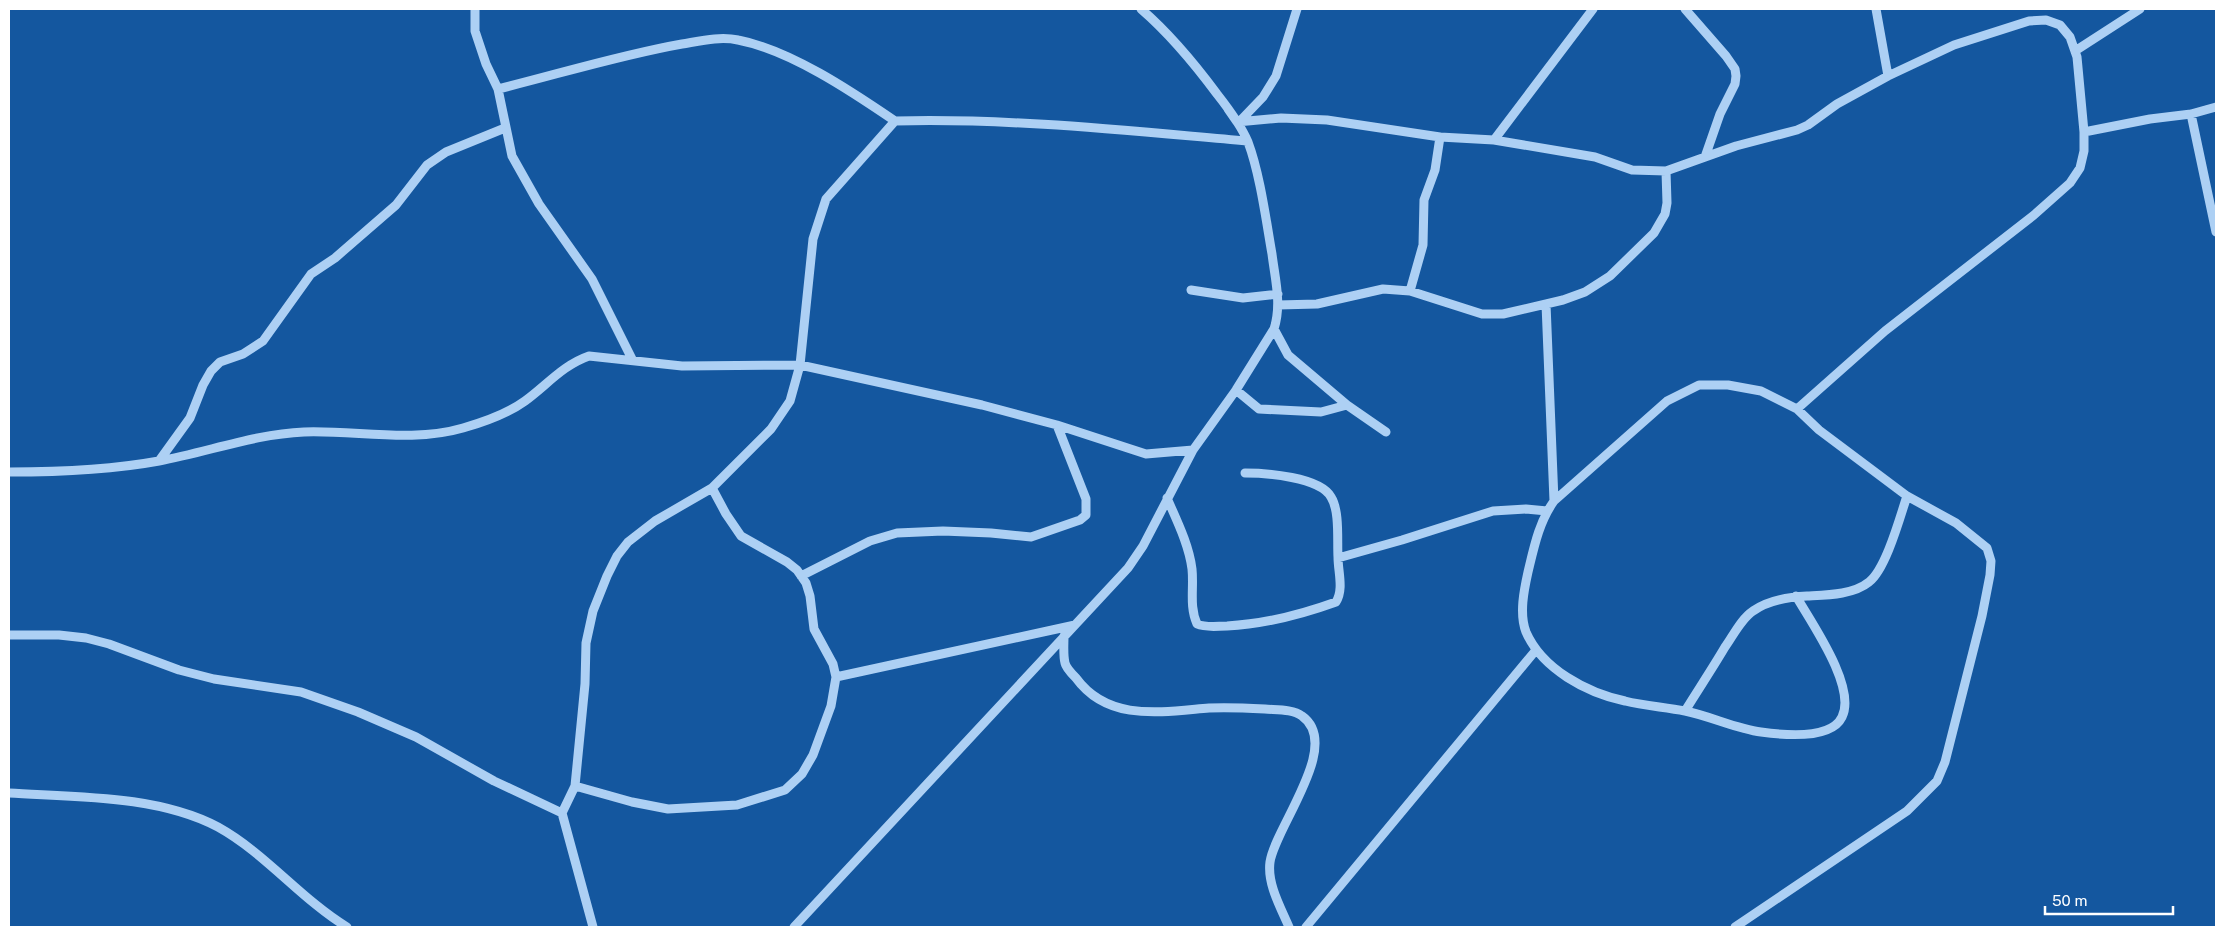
<svg xmlns="http://www.w3.org/2000/svg" width="2225" height="936" font-family="'Public Sans',sans-serif">
<rect width="100%" height="100%" fill="#14579f"/>
<g fill="none" stroke-linecap="round" stroke-linejoin="round">
<path stroke="#add0f4" stroke-width="9" d="M475 9V31L486 64 498 89 512 156 539 204 592 279 632 359
M1685 9 1726 56 1735 69 1736 76 1735 84 1720 114 1705 157
M1876 9 1888 76
M2075 51 2140 9
M498 89C559 74 620 55 682 44 700 41 720 36 738 40 790 50 851 91 895 121
M1228 109 1237 122 1281 118 1327 120 1440 137 1494 140 1595 157 1632 170 1666 171 1736 146 1797 130 1808 125 1837 104 1888 76 1954 45 2029 21 2046 20 2060 25 2070 37 2077 57 2084 132V151L2080 168 2070 183 2034 215 1885 331 1797 409
M2191 114 2216 232
M1239 122 1263 97 1276 76 1297 9
M2084 132 2150 119 2191 114 2216 107
M1494 140 1593 9
M1191 290 1243 298 1278 294
M1410 291 1423 245 1424 200 1435 170 1440 137
M1546 304 1554 501
M1278 305 1317 304 1383 289 1410 291 1482 314H1503L1563 300 1585 292 1610 276 1654 233 1665 214 1667 203 1666 171
M1274 329 1288 355 1347 405 1386 432
M1236 390 1259 409 1321 412 1347 405
M159 461 190 418 203 385 211 371 220 362 243 354 263 341 311 274 335 258 396 205 427 165 446 152 505 128
M9 472C59 472 110 470 159 461 208 452 255 434 304 432 356 430 412 443 463 428 484 422 507 414 525 401 547 385 563 365 589 356L682 366 800 365 982 405 1057 425 1146 454 1193 450
M1167 498C1177 521 1189 545 1192 569 1194 588 1189 606 1197 624 1206 628 1217 626 1227 626 1266 624 1300 615 1336 602 1344 589 1338 572 1338 557 1337 541 1340 511 1331 497 1320 477 1266 473 1245 473
M1338 558 1402 540 1493 511 1526 509 1547 511
M801 576 870 541 897 533 943 531 991 533 1031 537 1080 520 1086 515V499L1057 425
M9 635H59L86 638 109 644 179 670 214 679 301 692 358 712 416 737 494 781 562 813 593 927
M1064 636C1064 645 1063 655 1065 663 1066 668 1072 674 1076 678 1108 722 1161 712 1209 708 1227 707 1247 708 1265 709 1277 710 1293 709 1302 716 1343 745 1275 827 1270 862 1267 884 1281 908 1289 927
M836 677 1075 625
M1685 711C1698 690 1712 669 1725 647 1733 636 1741 619 1753 611 1768 600 1789 597 1807 596 1826 595 1853 595 1869 582 1886 569 1900 517 1907 496
M575 786 632 802 668 809 737 805 785 790 802 774 813 755 831 706 836 677 833 664 814 629 810 596 806 583 797 570 787 562 741 536 726 514 712 488
M9 793C75 797 158 795 218 827 265 853 301 899 347 927
M562 813 575 786 585 684 586 643 593 611 607 576 617 556 628 542 655 521 712 488 771 429 790 401 800 365 813 239 826 199 895 121C1013 118 1130 131 1247 141
M794 927 1128 568 1143 546 1193 450 1236 390 1274 329C1282 304 1275 279 1272 254 1266 220 1260 174 1248 142 1241 125 1228 108 1217 94 1194 63 1170 34 1141 9
M1306 927 1536 650
M1735 927 1907 811 1937 781 1945 762 1982 616 1990 575 1991 561 1987 548 1956 523 1907 496 1819 430 1797 409 1761 391 1728 385H1699L1667 401 1554 501C1539 522 1534 547 1528 572 1524 590 1519 614 1526 632 1542 669 1587 693 1625 701 1645 706 1665 707 1685 711 1710 716 1737 729 1761 732 1783 735 1831 740 1842 717 1857 687 1811 622 1796 596"/>
</g>
<rect width="2225" height="936" fill="none" stroke="#ffffff" stroke-width="20"/>
<path d="M2045 906v8h128v-8" fill="none" stroke="#ffffff" stroke-width="2.5"/>
<text x="2052" y="906" font-size="15" fill="#ffffff" stroke="#14579f" stroke-width="4" paint-order="stroke">50 m</text>
</svg>
